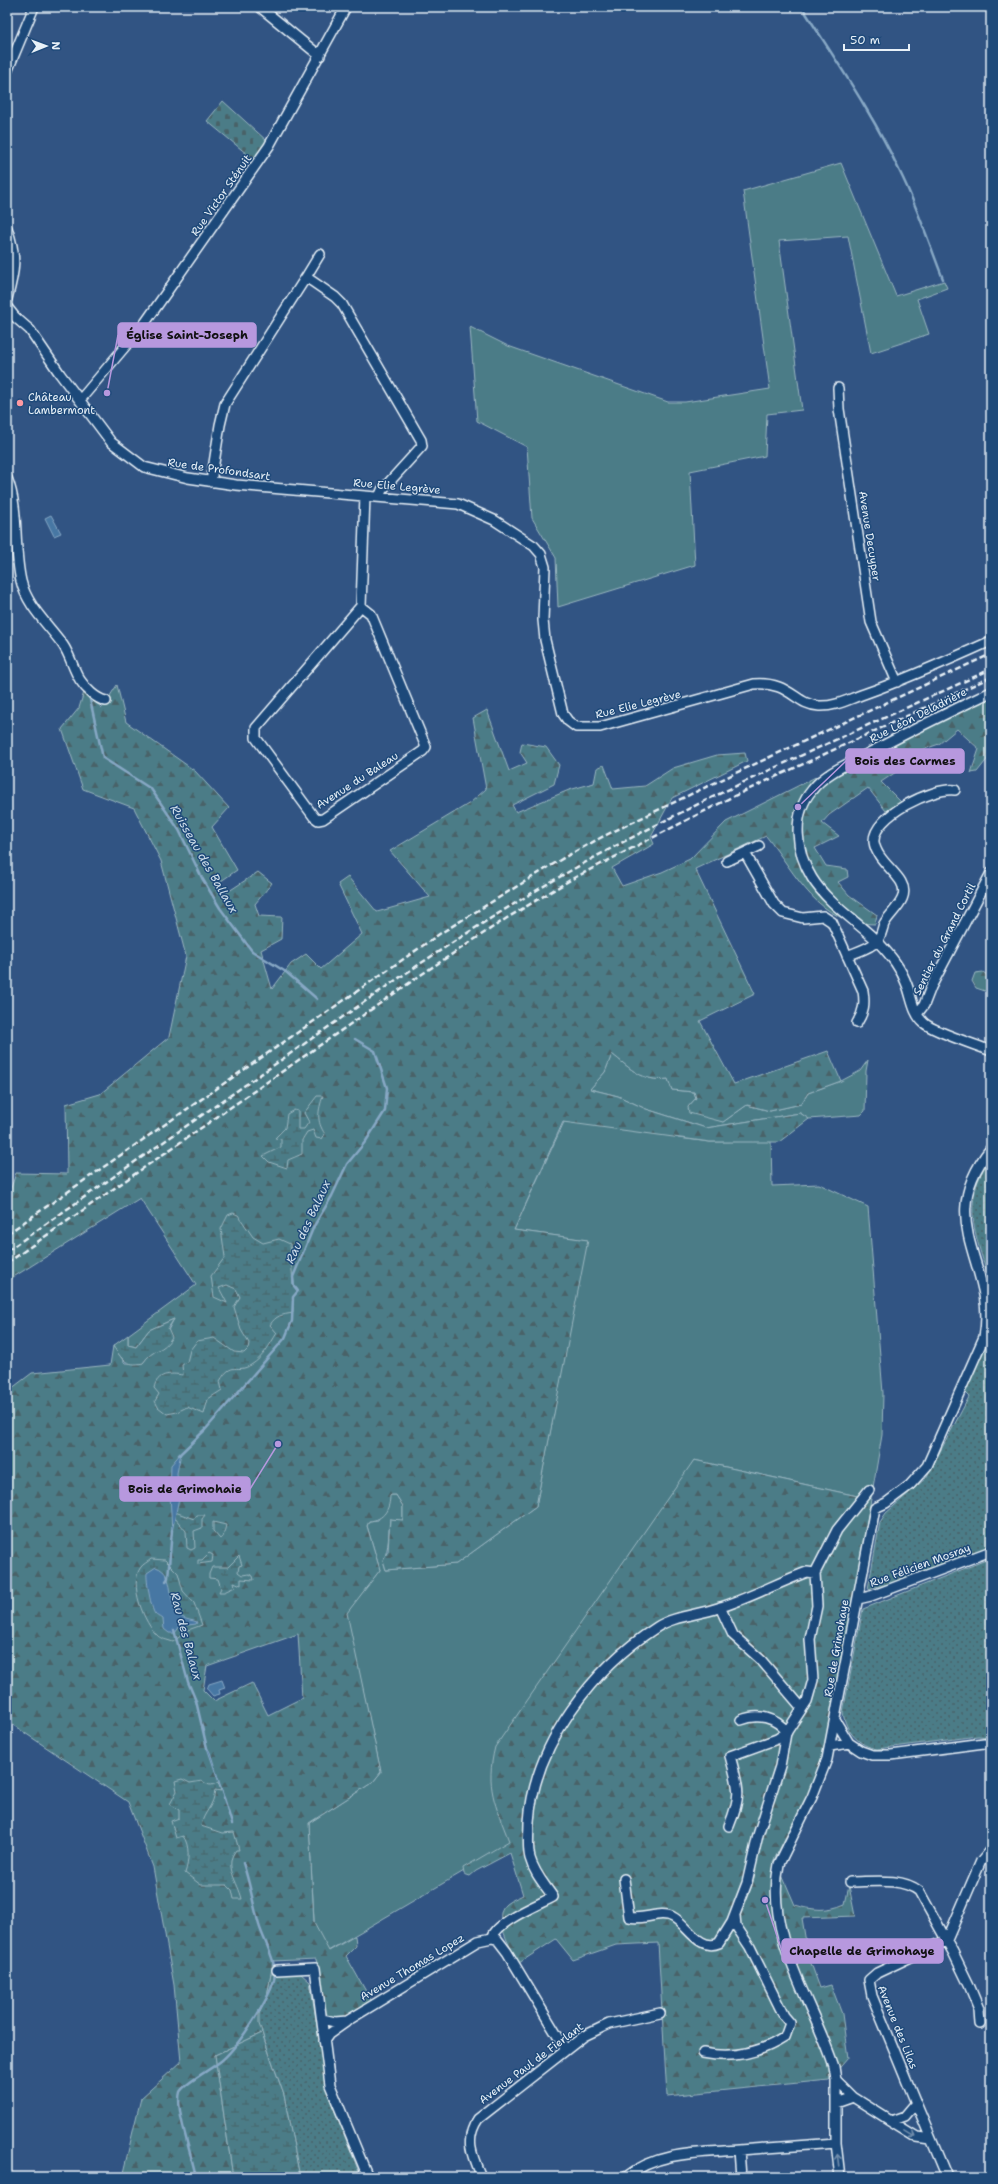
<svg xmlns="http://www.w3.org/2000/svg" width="998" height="2184" font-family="'Shantell Sans',sans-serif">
<defs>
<pattern id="forest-firs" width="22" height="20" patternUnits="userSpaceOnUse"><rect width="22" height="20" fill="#4b7c87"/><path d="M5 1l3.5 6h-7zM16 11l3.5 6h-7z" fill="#486268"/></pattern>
<pattern id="wetland-marsh" width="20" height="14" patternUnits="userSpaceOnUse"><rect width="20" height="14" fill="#4b7c87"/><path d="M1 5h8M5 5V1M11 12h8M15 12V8" fill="none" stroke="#486268"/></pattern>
<pattern id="cemetery-stones" width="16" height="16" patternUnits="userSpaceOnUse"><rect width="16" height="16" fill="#4b7c87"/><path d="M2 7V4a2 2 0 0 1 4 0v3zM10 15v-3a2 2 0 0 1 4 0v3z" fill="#486268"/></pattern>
<pattern id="garden-dots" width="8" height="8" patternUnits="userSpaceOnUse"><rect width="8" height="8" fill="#4b7c87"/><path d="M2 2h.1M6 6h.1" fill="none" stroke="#486268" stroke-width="1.8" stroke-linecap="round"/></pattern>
</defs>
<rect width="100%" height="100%" fill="#315483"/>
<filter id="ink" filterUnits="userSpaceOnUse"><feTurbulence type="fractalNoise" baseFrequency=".025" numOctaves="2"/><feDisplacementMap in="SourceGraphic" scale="8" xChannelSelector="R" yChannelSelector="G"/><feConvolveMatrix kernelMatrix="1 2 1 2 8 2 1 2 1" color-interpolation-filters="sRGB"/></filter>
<g filter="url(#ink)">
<path fill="#4b7c87" stroke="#9ab6c0" d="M841 163 896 296 944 281 947 288 917 299 929 334 871 353 848 236 779 241 802 410 767 414 765 456 690 471 695 565 558 607 556 558 532 518 527 447 477 421 470 327 508 346 668 402H685L770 389 743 191Z
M612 1054C631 1069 642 1082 668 1079L672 1090 694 1092 696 1098 688 1107 723 1122 747 1105 770 1111 801 1104 808 1093 841 1081 860 1071 868 1060 866 1071 865 1111 861 1115 809 1119 800 1113 706 1128 646 1109 618 1096 590 1089 605 1072Z
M564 1122 667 1128 678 1138 710 1142 771 1141 772 1186 819 1184 868 1207 883 1393 882 1435 871 1499 694 1460 510 1844 316 1958 309 1823 373 1782 381 1772 346 1613 380 1570 367 1526 369 1521 378 1520 390 1495H396L403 1506V1521L390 1519C388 1533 390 1548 383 1560L386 1570 456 1564 536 1506 587 1240 514 1230Z"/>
<path fill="url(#forest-firs)" stroke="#9ab6c0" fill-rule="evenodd" d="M117 685 126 722 195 771 229 808 212 827 237 870 214 886 223 895 258 872 272 883 255 904 259 916 282 917 281 939 261 950 272 989 291 964 306 954 321 969 362 934 338 884 348 877 377 912 430 897 390 851 470 803 486 789 473 718 487 710 509 771 527 763 520 752 522 743 546 747 559 765 554 784 512 805 516 812 569 790 594 783 597 768 604 765 613 789 645 786 673 768 717 755 745 753 747 761 672 798 651 837 654 844 612 868 622 886 662 872 690 859 726 822 991 689V759L989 757 977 772 971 773 979 749 957 729 939 744 905 756 899 770 881 782 902 803 886 811 868 788 829 815 822 823 839 836 815 848 826 866 847 869 848 877 838 882 849 895 877 915 875 924C818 925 797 875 766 836L695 869 755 994 700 1021 734 1084 828 1051 841 1081 808 1093 801 1104 770 1111 747 1105 723 1122 689 1113 688 1107 696 1098 694 1092 672 1090 668 1079C642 1082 631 1069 612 1054L605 1072 590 1089 618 1096 646 1109 706 1128 800 1113 809 1119 779 1142H710L563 1122 514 1230 588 1240 536 1506 456 1564 386 1570 383 1560 388 1551 390 1519 403 1520V1506L396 1495H390C390 1509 384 1520 369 1521L367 1526 380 1570 347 1613 381 1772 373 1782 309 1823 314 1923 329 1951 355 1936 356 1946 346 1956 372 2002 343 2020 332 2018 326 2013 316 1959 273 1961 267 1998 259 2014 262 2033 215 2055 233 2177H122L141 2098 181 2062 174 1985 153 1867 128 1802 7 1721V1392L32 1373 110 1365 113 1346 125 1363H143L149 1354 158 1349 174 1319 149 1330 136 1347 128 1345V1335L196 1285 140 1198 7 1281V1200L16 1173 67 1174 66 1104 100 1094 169 1037 186 956 161 861 134 808 83 789 62 729 79 708 84 692 102 708ZM298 1634 302 1698 268 1715 252 1683 214 1701 203 1690 207 1666Z
M983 972 991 978V993L976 988 972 981 975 973Z
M694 1460 871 1499 828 1735 815 1780 773 1862 782 1875 795 1905C813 1910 827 1912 845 1904L849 1886 855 1916 802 1918 808 1955 820 1988 831 1985 842 2014 848 2058 829 2080 667 2096 658 1943 616 1945 573 1960 556 1939 519 1963C512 1951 491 1916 506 1904 511 1900 517 1898 523 1895L510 1853 476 1871 470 1876 464 1874 463 1868 509 1841C495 1804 485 1787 495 1747Z"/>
<path fill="url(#wetland-marsh)" stroke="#9ab6c0" d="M317 1096H323C318 1111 316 1121 325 1134L322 1139 316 1138 313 1130 307 1132 302 1140V1154L288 1160 287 1168 269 1162 263 1156 281 1147V1139L275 1138 285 1128 287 1114 294 1110 298 1111V1129H304L309 1122 304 1113Z
M233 1213 238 1215 253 1237 263 1243 279 1239 290 1244 293 1284 298 1290 293 1297V1313C282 1315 276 1315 270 1325L277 1333C270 1344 263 1358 251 1365 237 1374 232 1360 220 1381L222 1390 208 1399 204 1414 187 1407 177 1412 167 1414 158 1407 155 1401 159 1394 154 1388C157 1373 170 1373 183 1375L182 1365 187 1362 190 1350 197 1341 214 1338 234 1352 244 1353 248 1349 249 1343 241 1330 234 1307 240 1297 236 1289 227 1285 219 1288 227 1303 214 1297 211 1276 225 1257 221 1229 228 1215Z
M174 1319 168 1328 172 1337C163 1353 154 1347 143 1363 126 1367 122 1359 113 1346L128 1335V1345L136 1347 149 1330Z
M175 1512 194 1519 197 1515H205L202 1519V1528L194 1531 195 1548 191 1550 187 1548 186 1531 174 1517Z
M213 1522 226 1525 223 1537 220 1539 213 1531Z
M209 1553 213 1555 212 1562 198 1564V1560H202Z
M239 1556 242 1565 239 1566 238 1572 242 1575 249 1574 253 1576 254 1580 241 1579V1585L234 1582 235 1587 224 1592H219L221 1588 218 1579 209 1578V1574L212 1567H228Z
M151 1559 165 1560 178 1573 183 1591 194 1603 202 1625 188 1630 173 1642C168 1640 161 1639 158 1636 144 1624 128 1583 141 1567 143 1564 148 1562 151 1559Z
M182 1779 190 1783 202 1781C208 1785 211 1787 218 1782L221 1791 215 1790C214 1807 203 1812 201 1826L222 1833 234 1832 239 1850H236C223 1866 238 1882 242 1899H234L232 1890 227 1885H201L185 1873C189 1862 190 1845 183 1836L176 1838 171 1821 179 1818V1810L170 1804 177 1791 175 1781Z
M262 2033 284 2095 300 2177H233L215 2055Z"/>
<path fill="url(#cemetery-stones)" stroke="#9ab6c0" d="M223 101 267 141 253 159 207 121Z"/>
<path fill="url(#garden-dots)" stroke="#9ab6c0" d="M991 1157V1285C976 1236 959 1203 991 1157Z
M991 1339V1546L892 1583 868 1589 880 1522 886 1513 926 1478 969 1397 964 1392 986 1342Z
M991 1558V1737L978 1736 877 1749C859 1746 845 1731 843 1712L863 1609Z
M300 1973 310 1982 328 2094 361 2177H300L284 2095 259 2024V2014L267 1998 271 1974Z"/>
<path fill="#4677a3" stroke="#87a8c5" d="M51 515 61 533 54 536 45 518Z
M181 1453 177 1473 179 1498 172 1532 170 1494 171 1465Z
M156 1567C178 1575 164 1604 182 1617 186 1620 192 1620 197 1622L196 1624 180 1626 175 1633H169L164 1629 163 1619C160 1616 157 1617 155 1614 151 1609 146 1579 147 1573Z
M222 1680 225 1688 219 1690 220 1694 213 1696 207 1689 209 1684Z
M206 1745 210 1752 225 1800Z"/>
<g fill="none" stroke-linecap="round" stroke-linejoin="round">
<path stroke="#87a8c5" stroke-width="2.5" d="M802 7C836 61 873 114 900 172 917 206 929 243 943 279
M7 528 12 533
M30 609 36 618
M89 695 103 758 151 789 179 830 202 878 220 908 252 951 286 972 317 999
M179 1455 205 1430 285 1338 292 1321 293 1297 298 1291 294 1286 293 1277 314 1226 332 1196 347 1164 366 1141 385 1111 387 1088 375 1051 355 1039
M166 1581 168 1578 172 1530
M174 1630 188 1682 196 1701 207 1748
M224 1798 232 1824
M196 2177C192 2156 175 2109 180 2092 183 2084 213 2068 221 2061 237 2048 269 2000 274 1980 278 1962 264 1942 259 1925 253 1904 250 1883 243 1863"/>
<g stroke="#e8f1f8" stroke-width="12">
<path id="minor" d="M260 7 320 56
M7 72 34 7
M7 228C17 257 15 270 7 299
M306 277 320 254
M7 307 15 317 30 330 60 374 111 442 144 467 188 478 236 485 458 504 494 520 534 546 541 554 545 567 543 620 545 640 563 714 568 721 576 727H600L754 684C790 681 795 705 819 706 835 707 849 699 864 694 907 679 949 660 991 641
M838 388 839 409 871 622 897 682
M80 400 145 323 269 146 346 7
M7 478C20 511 13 546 21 581 27 606 48 624 63 645 70 655 73 669 80 680 86 689 96 699 106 701
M211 482 220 425 225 404 306 277 335 297 342 304 421 440 422 446 382 490 379 497
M361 606 371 614 426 747 423 751 323 819 318 820 314 817 256 738V728L361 606 365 496
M991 692C949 712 908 732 867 754 848 764 825 773 812 790 791 815 796 852 812 878 828 904 858 922 879 943 891 956 901 968 907 985 912 998 913 1014 924 1023 934 1032 977 1045 991 1051
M745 853 774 904 783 913 803 918 823 916 832 922 863 991C865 1003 864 1012 857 1023
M727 861 759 846
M847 956C856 952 871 948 877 941 881 937 882 929 884 924 891 911 911 899 901 882 894 870 876 858 874 842 872 816 933 787 955 790
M917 1014 924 1005 931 987 991 873
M858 1599 871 1596 991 1551
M720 1607 733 1635 761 1660 802 1708
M741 1720C758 1713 775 1717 787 1732
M835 1720 849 1743 861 1751 872 1755H891L984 1743 991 1744
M830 1746 849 1743
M729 1826C742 1794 739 1789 730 1756L777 1739 786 1733 807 1701 813 1680 810 1639 817 1606 815 1573
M624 1879 629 1917C643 1921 660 1910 673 1917 687 1924 699 1952 719 1943L732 1922 747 1883 758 1835 780 1766 786 1733
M850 1882C871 1882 901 1877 919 1891L953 1952 969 1985 979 2009 980 2024
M492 1938 497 1939 507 1952 566 2050
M277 1970 315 1968 330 2085 368 2177
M322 2019 335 2022 347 2021 478 1941 492 1938C497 1921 538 1905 553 1897 545 1885 534 1873 530 1858 527 1847 529 1834 529 1822 534 1744 593 1668 657 1627 674 1616 698 1615 718 1608 748 1599 777 1583 807 1572L815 1573 837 1530 869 1490
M324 2041 329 2034 346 2022
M703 2053C732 2059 760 2053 785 2037L790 2023 784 2016 750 1947 736 1926 735 1916
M836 2080 853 2097 836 2103
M853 2097 891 2121 905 2116 916 2103 872 1996 869 1980 877 1973 947 1940 981 1861 991 1849
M916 2103 947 2177
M891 2121 917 2137 931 2139
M481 2177C472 2156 464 2139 478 2119L584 2036 609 2024 660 2013
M626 2177C658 2151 700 2153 739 2150
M741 2177 739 2150 836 2143
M840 2177 836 2143V2080L834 2067C813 2002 764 1935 779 1864L812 1797 827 1759 875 1508 886 1503 910 1485 927 1466 984 1337C998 1265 931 1223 991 1148"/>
</g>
<use href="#minor" stroke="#1f4a7a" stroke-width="9"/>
<path stroke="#e8f1f8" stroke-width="2.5" stroke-dasharray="6 3" stroke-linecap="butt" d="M7 1234 441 933 565 857 604 836 710 785 991 654
M7 1251 393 982C464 934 535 889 610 849 734 783 864 728 991 669
M7 1263 428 970 507 918 572 879 732 797 991 677"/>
</g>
<defs><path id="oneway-shaft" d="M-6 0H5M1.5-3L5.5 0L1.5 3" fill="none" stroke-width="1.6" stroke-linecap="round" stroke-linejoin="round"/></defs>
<g stroke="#6f8dac">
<use href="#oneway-shaft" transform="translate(910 2133) rotate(31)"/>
<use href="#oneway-shaft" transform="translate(838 2160) rotate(-97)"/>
</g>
</g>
<circle fill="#ff9aa2" stroke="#1f4a7a" stroke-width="1.5" cx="20" cy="403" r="4"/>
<g text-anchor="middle" stroke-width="3" stroke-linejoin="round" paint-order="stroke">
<g font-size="11" fill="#e8f1f8" stroke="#1f4a7a">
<text transform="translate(221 195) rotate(-55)" y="4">Rue Victor Sténuit</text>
<text transform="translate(219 469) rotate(8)" y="4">Rue de Profondsart</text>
<text transform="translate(397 486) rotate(5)" y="4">Rue Elie Legrève</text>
<text transform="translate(870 536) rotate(81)" y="4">Avenue Decuyper</text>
<text transform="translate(638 704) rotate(-14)" y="4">Rue Elie Legrève</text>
<text transform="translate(918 715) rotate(-27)" y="4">Rue Léon Deladrière</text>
<text transform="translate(357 780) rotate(-33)" y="4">Avenue du Baleau</text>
<text transform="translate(944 939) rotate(-63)" y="4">Sentier du Grand Cortil</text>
<text transform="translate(920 1565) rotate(-20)" y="4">Rue Félicien Mosray</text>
<text transform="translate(836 1648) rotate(-80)" y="4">Rue de Grimohaye</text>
<text transform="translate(412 1967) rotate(-31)" y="4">Avenue Thomas Lopez</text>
<text transform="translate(898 2027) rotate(68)" y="4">Avenue des Lilas</text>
<text transform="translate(531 2063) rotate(-37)" y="4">Avenue Paul de Fierlant</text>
</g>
<g font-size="11" fill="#e8f1f8" stroke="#1f4a7a" text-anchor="start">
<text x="28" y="401">Château<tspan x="28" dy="13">Lambermont</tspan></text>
</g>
<g font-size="12" font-style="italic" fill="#d0dfeb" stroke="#1f4a7a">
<text transform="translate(204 859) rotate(60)" y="4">Ruisseau des Ballaux</text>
<text transform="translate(308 1222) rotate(-65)" y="4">Rau des Balaux</text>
<text transform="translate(186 1636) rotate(75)" y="4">Rau des Balaux</text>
</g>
</g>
<path fill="none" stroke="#b798de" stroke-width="1.5" d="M107 393L118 335M798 807L846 761M278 1444L250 1489M765 1900L782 1951"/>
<g fill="#b798de" stroke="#1f4a7a" stroke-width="1.5">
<circle cx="107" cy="393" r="4"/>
<circle cx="798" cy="807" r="4"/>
<circle cx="278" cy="1444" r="4"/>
<circle cx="765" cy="1900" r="4"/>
</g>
<g fill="#b798de" stroke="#b798de" stroke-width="1.5">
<rect x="118" y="323" width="138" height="24" rx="4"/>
<rect x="846" y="749" width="118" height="24" rx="4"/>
<rect x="120" y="1477" width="130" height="24" rx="4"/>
<rect x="782" y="1939" width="161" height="24" rx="4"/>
</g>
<g font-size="12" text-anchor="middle" font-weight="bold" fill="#111">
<text x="187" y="339">Église Saint-Joseph</text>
<text x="905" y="765">Bois des Carmes</text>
<text x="185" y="1493">Bois de Grimohaie</text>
<text x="862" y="1955">Chapelle de Grimohaye</text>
</g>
<rect width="998" height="2184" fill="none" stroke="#1f4a7a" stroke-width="24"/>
<rect x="12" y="12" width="974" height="2160" fill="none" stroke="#e8f1f8" stroke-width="1.5" filter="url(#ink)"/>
<g transform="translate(46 46) rotate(89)" stroke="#1f4a7a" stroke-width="3" paint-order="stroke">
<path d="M0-3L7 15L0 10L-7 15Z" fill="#e8f1f8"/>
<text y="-6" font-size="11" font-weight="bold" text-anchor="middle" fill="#e8f1f8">N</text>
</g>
<path d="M844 44v6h65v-6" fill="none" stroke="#e8f1f8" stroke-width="2"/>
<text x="850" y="44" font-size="12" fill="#e8f1f8" stroke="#1f4a7a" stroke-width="3" paint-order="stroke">50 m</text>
</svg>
